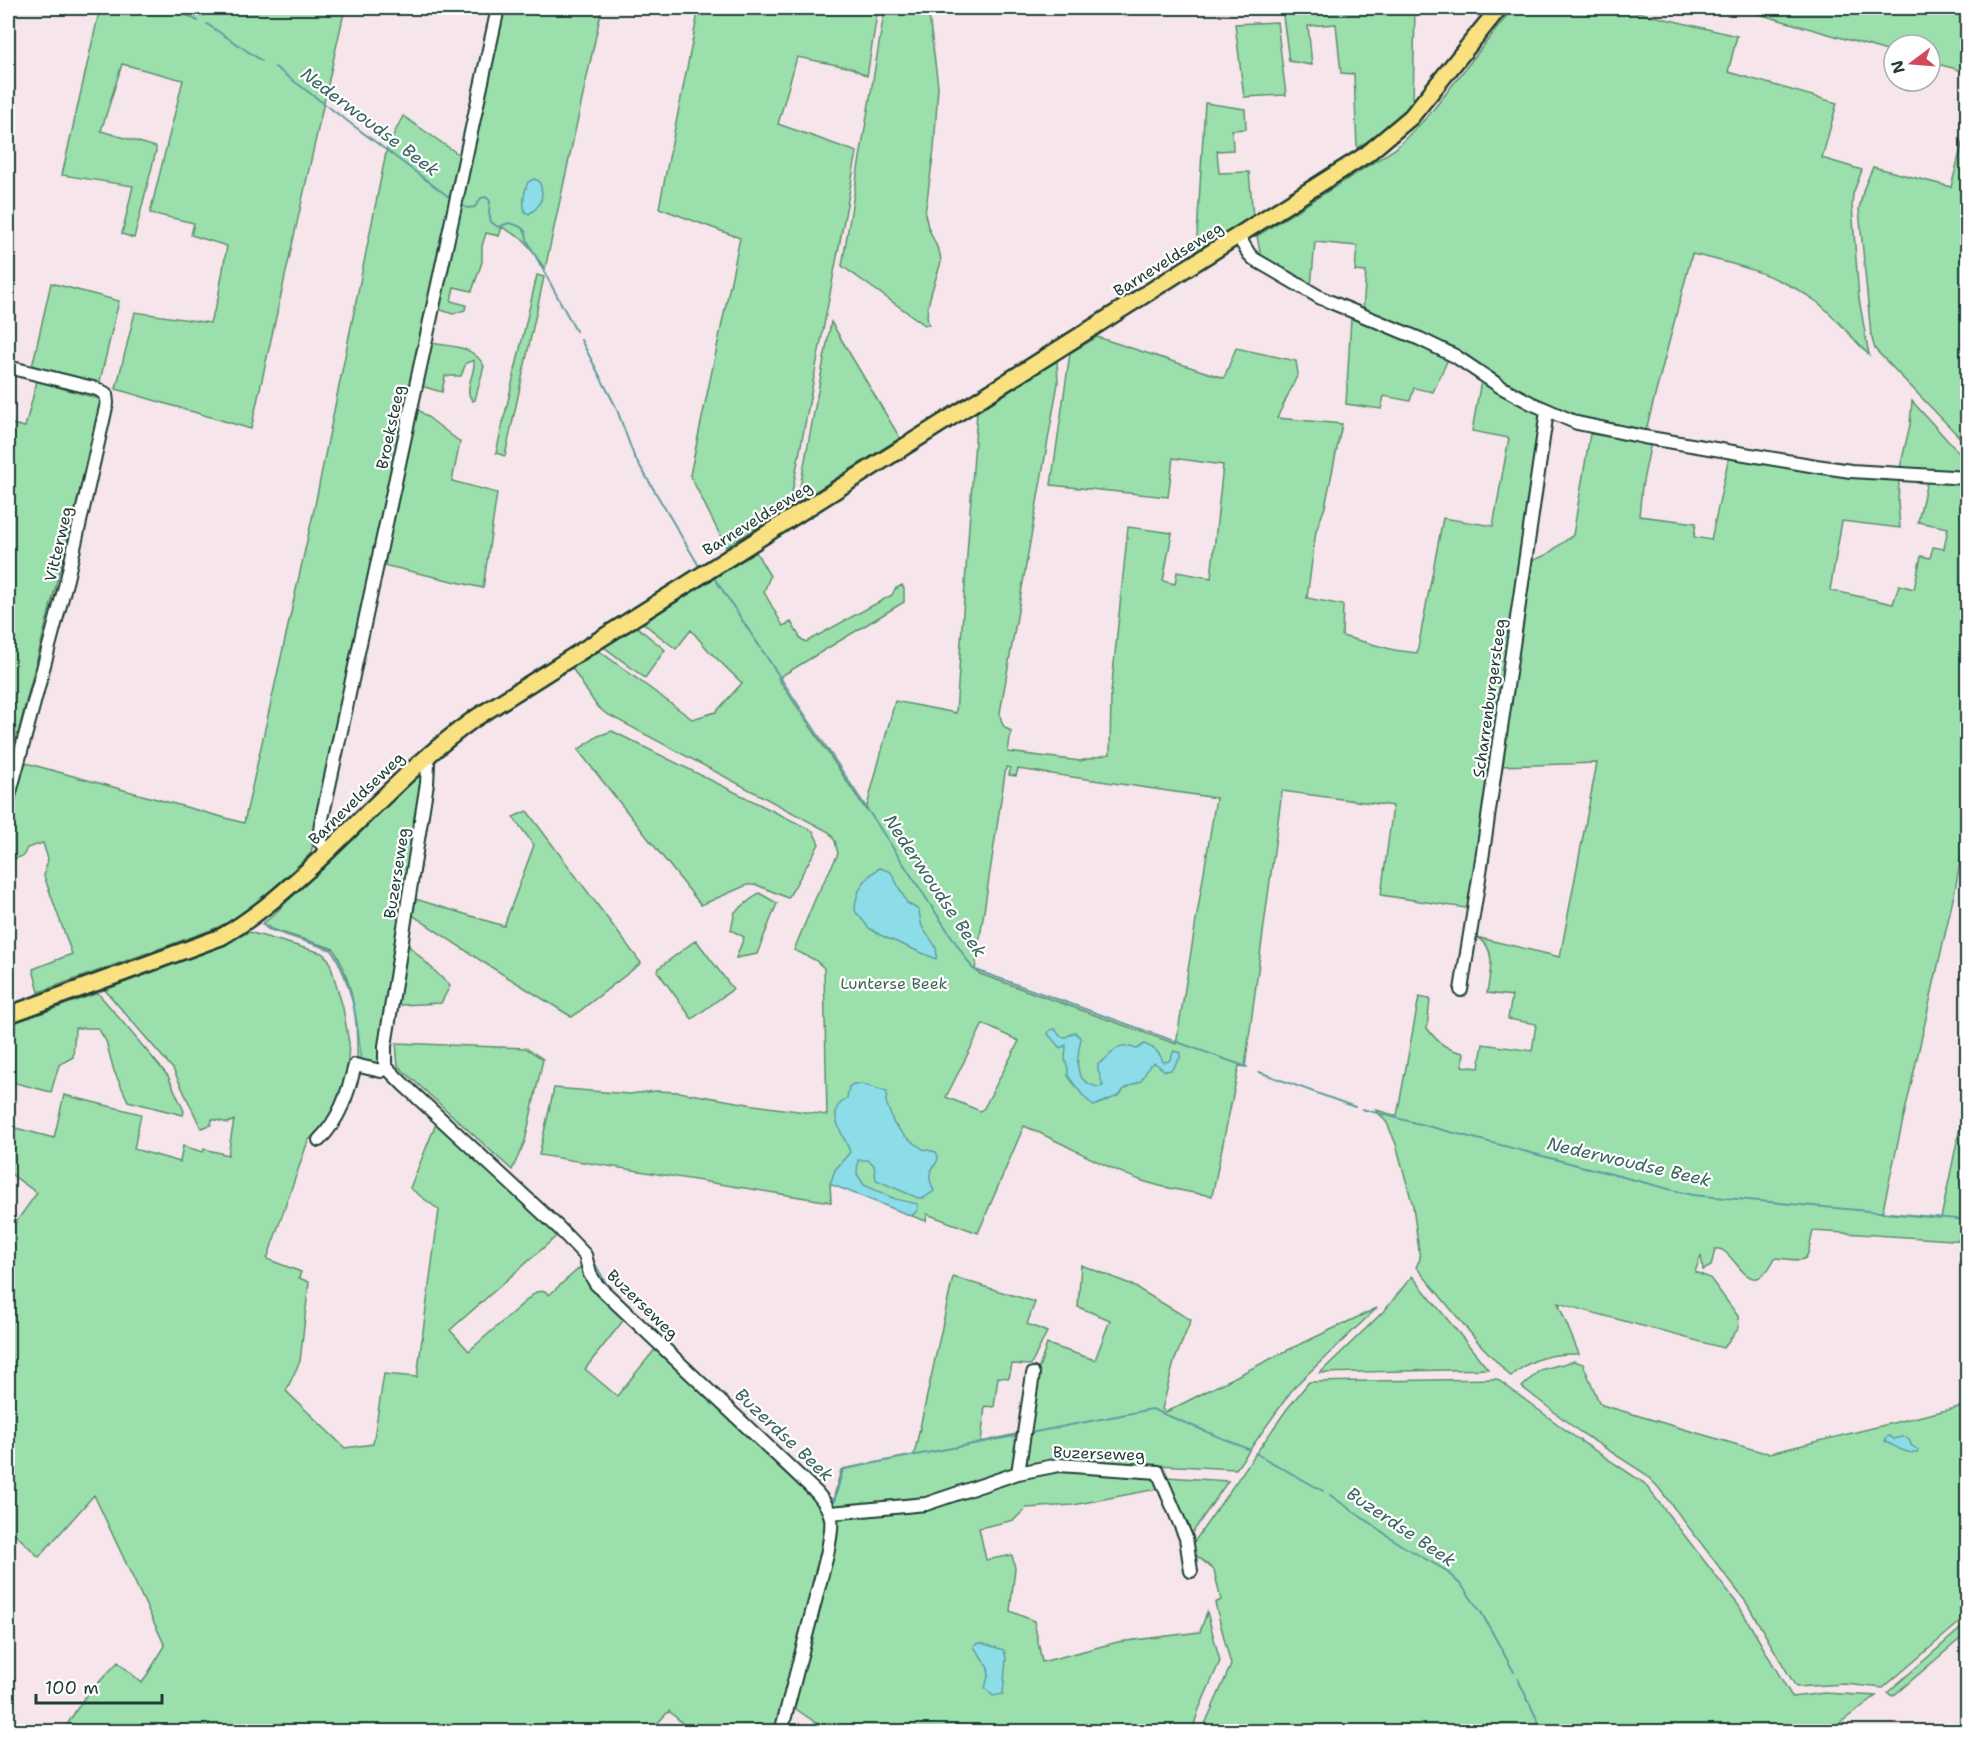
<svg xmlns="http://www.w3.org/2000/svg" width="1975" height="1739" font-family="'Shantell Sans',sans-serif">
<rect width="100%" height="100%" fill="#f6e5ea"/>
<filter id="ink" filterUnits="userSpaceOnUse"><feTurbulence type="fractalNoise" baseFrequency=".0167" numOctaves="2"/><feDisplacementMap in="SourceGraphic" scale="12" xChannelSelector="R" yChannelSelector="G"/><feConvolveMatrix kernelMatrix="1 2 1 2 8 2 1 2 1" color-interpolation-filters="sRGB"/></filter>
<g filter="url(#ink)">
<path fill="#9be0ac" stroke="#5d8e70" stroke-width="1.5" fill-rule="evenodd" d="M100 8H345L251 429 116 389 135 312 210 323 218 299 227 246 191 235 194 223 150 213 183 80 122 64 101 131 156 147V151L134 238 122 234 133 186 62 175Z
M502 8H602L545 269 524 240 502 227 499 236 486 233 482 246V262L472 291 454 287 451 301 466 305 465 310 453 314 438 309Z
M699 8H878L867 76 852 68 797 57 778 124 857 152 789 508 726 547 690 475 740 238 659 208Z
M885 8H928L938 86 934 149 925 214 928 227 940 254 941 262C937 277 922 312 929 325H925L842 266Z
M1282 8H1415L1413 103 1387 129 1357 148 1354 74 1341 73 1336 24 1308 26 1312 65 1289 61Z
M1513 8H1620L1737 36 1728 72 1837 103 1822 158 1862 170 1853 194 1852 206 1859 299 1869 355C1852 338 1836 317 1817 302 1780 275 1736 264 1692 254L1646 430 1573 415 1525 394 1450 345 1363 311 1366 272 1355 271 1357 246 1315 242 1311 286 1261 257 1257 236 1395 149 1429 115Z
M1746 8H1861L1882 14 1884 8H1967V72L1930 62V45H1894V53L1745 10Z
M1277 22 1286 95 1244 97 1235 24Z
M1205 103 1245 109 1246 129 1232 130 1233 150 1217 151 1219 173 1249 172 1253 216 1196 252Z
M403 116 461 156 311 853 254 907 232 921 211 930 39 992 33 969 72 954 44 876 48 859 43 843 27 848 23 856 8 861V813L22 762 244 823 315 505 387 148Z
M1967 125V445L1875 349 1871 335 1859 209 1864 188 1873 167 1951 187Z
M537 275 544 277 505 456 496 453Z
M51 283 119 301 99 385 32 367Z
M1351 318 1418 343 1448 359 1433 392 1414 388 1410 401 1384 396 1381 409 1346 404Z
M831 322 900 438 797 503Z
M1097 337 1224 378 1236 348 1296 361 1298 374 1277 418 1342 424 1325 507 1316 531 1307 598 1343 605 1342 636 1394 650 1417 653 1443 518 1493 526 1509 438 1472 431 1481 381 1505 397 1543 416 1472 909 1381 895 1393 806 1282 791 1245 1067 1239 1066 1212 1196C1189 1192 1166 1189 1143 1181 1102 1167 1065 1143 1024 1126L978 1233 927 1214 926 1221 912 1216 916 1211 832 1180 830 1184 831 1202 539 1155 554 1088 629 1094 656 1091 679 1092 754 1105 827 1115 824 968 815 960 794 950 816 897 838 854 835 841 829 832 605 713 596 705 572 668 599 651 692 719 716 712 742 683 709 651 691 630 676 649 643 623 756 552 770 576 764 592 783 626 791 622 801 639 806 642 892 595 895 589 902 585 904 589V602L778 678 866 810 895 701 956 713 977 412 1057 361 1058 383 1000 713C1001 722 1002 727 1011 731L1008 752 1080 761 1110 754 1111 693 1128 527 1172 533 1163 581 1175 584 1177 572 1211 578 1223 465 1173 458 1168 497 1051 485 1070 353ZM1006 767 1010 768 1009 775 1016 776 1018 769 1216 798 1176 1044 980 974 975 970ZM983 1024 1019 1041 984 1108 980 1111 946 1097Z
M430 343C452 347 473 345 484 366L475 400 473 401C462 390 476 374 474 360L466 363 461 376H445L442 392 421 386Z
M37 381 103 400 8 773V423L25 427Z
M1912 401 1967 462V471L1900 468 1910 425Z
M416 408 460 442 452 481 497 493 483 588 383 565Z
M1590 434 1651 442 1642 486 1639 516 1696 523 1694 537 1711 540 1729 456 1832 475 1899 480 1898 503 1900 528 1842 521 1830 590 1893 604 1899 585 1914 589 1921 556 1930 558 1933 547 1944 549 1948 528 1918 522 1927 481 1967 483V824L1955 890 1882 1213 1941 1218 1967 1094V1241L1813 1231C1805 1265 1812 1261 1775 1258 1748 1310 1736 1245 1715 1249L1711 1266 1703 1270 1701 1255 1695 1272 1710 1278 1738 1316 1739 1328 1723 1348 1558 1303 1579 1354C1552 1353 1530 1358 1511 1377L1478 1342 1416 1267 1420 1259 1413 1206 1396 1144 1387 1123 1376 1110 1397 1116 1419 997 1430 999 1427 1028C1437 1042 1447 1050 1464 1053L1462 1066 1479 1068 1483 1044 1532 1051 1536 1024 1508 1019 1512 996 1487 993C1490 973 1498 947 1476 937L1560 957 1597 763 1499 766 1529 562 1546 555 1573 535Z
M637 627 665 650 645 678 604 647Z
M612 731 813 831 819 844 788 898 757 885H747L701 905 578 750 598 736Z
M424 771 378 1068 357 1062C358 1022 354 984 334 949L271 929 263 923 270 918Z
M527 811 641 963 572 1017 483 962 411 914 412 898 504 926 534 845 513 817Z
M759 893 777 903 757 954 736 958 744 937 731 930 735 912Z
M249 932 322 953 329 960 343 1008 349 1043 347 1073 344 1086 326 1123 308 1141 267 1259 301 1272 299 1278 309 1282 300 1361 286 1391 345 1448 373 1444 384 1374 417 1377 439 1210 410 1188 437 1121 559 1234 450 1330 469 1351 536 1292 545 1291 549 1295 584 1264 626 1317 585 1369 617 1396 657 1347 822 1504 830 1527 777 1731H691L669 1711 653 1728 656 1732 63 1731 84 1698 118 1662 142 1683 165 1646 94 1495 39 1557 8 1527V1233L37 1193 8 1172V1126L54 1138 64 1095 141 1114 134 1149 180 1162 183 1146 203 1152 204 1149 228 1155 234 1120 228 1123 212 1119 211 1125 201 1128 173 1069 105 990 212 950Z
M696 940 733 989 692 1019 658 972 659 968Z
M408 945 450 986 441 1003 401 1005 397 1003Z
M98 993 168 1076 184 1111 183 1115 128 1101 114 1071 106 1041 98 1028H75L73 1057 59 1065 51 1092 8 1081V1025Z
M396 1043 526 1048 543 1059 525 1141 512 1170 398 1066Z
M1081 1265 1130 1284 1191 1320 1174 1362 1162 1409 1166 1412 1288 1350 1377 1308 1294 1387 1236 1469 1060 1460 1023 1468 1038 1371 1047 1344 1095 1360 1110 1320 1078 1307Z
M1412 1276 1488 1369 1320 1373 1385 1310Z
M953 1277 1035 1302 1027 1324 1047 1332 1031 1365 1012 1364 1009 1378 998 1377 994 1407 985 1406 981 1442 1021 1433 1016 1470 935 1500 833 1509 832 1504 841 1470 914 1455Z
M1574 1361 1583 1364 1599 1402 1602 1405 1762 1452 1770 1453 1967 1405V1616L1883 1688 1844 1684 1796 1687 1746 1602 1658 1487 1644 1473 1580 1432 1522 1387 1540 1370Z
M1497 1379 1579 1440 1644 1483 1739 1606 1792 1697 1824 1693 1876 1696 1829 1731H1202L1231 1665 1215 1603 1221 1600 1214 1570 1191 1551 1194 1542 1287 1409 1309 1382Z
M1062 1469 1158 1476 1162 1488 1073 1505 1026 1508 1014 1520 979 1528 986 1560 1012 1555 1015 1568 1010 1611 1034 1621 1042 1662 1118 1642 1200 1632 1207 1612 1220 1661 1199 1709 1192 1731H828L793 1707 837 1535 836 1516 897 1514 929 1508 1034 1473ZM981 1643 999 1650 989 1673Z
M1166 1477 1228 1481 1192 1533 1187 1530Z
M1967 1623V1633L1893 1696 1887 1693Z"/>
<path fill="#8ddde9" stroke="#619da1" stroke-width="1.5" d="M534 179 539 181C545 195 542 206 529 214L525 212C522 202 524 192 528 182Z
M880 868 891 872 907 903 919 910C920 916 920 921 922 926 927 938 940 944 936 959L880 935 869 928 855 911C855 893 864 877 880 868Z
M1055 1029 1060 1036 1066 1037 1075 1032 1081 1039C1077 1058 1071 1081 1098 1087L1103 1086 1098 1070V1064C1106 1061 1116 1046 1122 1046 1126 1045 1132 1048 1137 1049L1144 1044C1154 1048 1160 1052 1163 1062L1169 1061 1174 1051 1180 1053V1058L1171 1070 1165 1071 1155 1063 1150 1065 1141 1081 1124 1089 1120 1095 1094 1106 1084 1097 1068 1076V1069L1065 1059 1066 1045 1060 1048 1048 1034 1050 1030Z
M853 1084H862L887 1092 886 1102 894 1124 906 1137 923 1149 936 1152C942 1163 931 1165 930 1175 929 1180 932 1186 934 1191L924 1198H918L876 1180 874 1165 868 1160H858L857 1174 864 1185 895 1199 918 1204V1209L912 1216 830 1184 835 1170 850 1152C846 1139 832 1122 837 1108 838 1104 844 1101 847 1098L849 1087Z
M1889 1436 1894 1439C1901 1438 1902 1435 1909 1439L1911 1445 1918 1450 1917 1453C1906 1454 1894 1446 1885 1441L1886 1437Z
M981 1643 1004 1650 1006 1658 1003 1694 993 1696 985 1688 989 1673 987 1665 974 1647 976 1644Z"/>
<g fill="none" stroke-linecap="round" stroke-linejoin="round">
<path stroke="#619da1" stroke-width="2" d="M173 8 198 21
M207 24 262 61
M275 67 449 197
M462 205 467 208 475 207 481 198 486 197 490 201 489 213 491 222 498 227 509 223C520 226 527 228 527 240L576 331
M581 340 616 407 634 456 699 566
M713 576 973 969 1247 1067
M262 924 268 929 332 950C352 983 358 1022 361 1060
M1259 1072 1355 1107
M1362 1109 1692 1195 1968 1220
M544 1222 557 1234
M593 1260 609 1289
M1030 1433 1152 1409 1248 1449
M1255 1453 1323 1491
M823 1491 834 1502 843 1469 1020 1435
M1330 1495 1401 1545 1445 1570 1462 1586 1481 1612 1514 1672
M1518 1679 1543 1732"/>
<g stroke="#1f3d34" stroke-width="16">
<path id="minor" d="M1238 236 1249 254 1254 259 1321 298 1420 339 1455 356 1501 387 1531 403 1577 423 1644 437 1816 466 1851 471 1968 478
M8 367 97 389 106 394 107 403 67 579 8 800
M426 756 428 764 427 783 385 1046V1066L403 1084 559 1228 585 1255 590 1274 596 1284 817 1493C837 1516 832 1526 827 1555L781 1732
M328 851 319 841 321 823 498 8
M1461 990 1481 866 1547 411
M319 1140C340 1119 348 1093 355 1065L381 1071 385 1066
M1018 1473 1033 1374
M831 1513 926 1504 1018 1473 1059 1465 1158 1472 1186 1538 1191 1571"/>
</g>
<g stroke="#1f3d34" stroke-width="20">
<path id="major" d="M8 1015 221 937C254 918 280 895 308 870 363 819 413 763 474 719L1367 154 1411 117 1499 8"/>
</g>
<use href="#minor" stroke="#fff" stroke-width="12"/>
<use href="#major" stroke="#f9e181" stroke-width="15"/>
</g>
</g>
<g text-anchor="middle" stroke-width="4.5" stroke-linejoin="round" paint-order="stroke">
<g font-size="16" fill="#1f3d34" stroke="#fff">
<text transform="translate(1168 259) rotate(-32)" y="6">Barneveldseweg</text>
<text transform="translate(390 427) rotate(-78)" y="6">Broeksteeg</text>
<text transform="translate(757 518) rotate(-32)" y="6">Barneveldseweg</text>
<text transform="translate(58 544) rotate(-77)" y="6">Vitterweg</text>
<text transform="translate(1489 698) rotate(-82)" y="6">Scharrenburgersteeg</text>
<text transform="translate(356 798) rotate(-44)" y="6">Barneveldseweg</text>
<text transform="translate(396 873) rotate(-81)" y="6">Buzerseweg</text>
<text transform="translate(643 1304) rotate(44)" y="6">Buzerseweg</text>
<text transform="translate(1099 1453) rotate(2)" y="6">Buzerseweg</text>
</g>
<g font-size="16" fill="#3e6652" stroke="#fff">
<text x="894" y="989">Lunterse Beek</text>
</g>
<g font-size="18" font-style="italic" fill="#3a6561" stroke="#fff">
<text transform="translate(370 122) rotate(37)" y="6">Nederwoudse Beek</text>
<text transform="translate(935 886) rotate(56)" y="6">Nederwoudse Beek</text>
<text transform="translate(1629 1162) rotate(13)" y="6">Nederwoudse Beek</text>
<text transform="translate(784 1435) rotate(43)" y="6">Buzerdse Beek</text>
<text transform="translate(1401 1527) rotate(34)" y="6">Buzerdse Beek</text>
</g>
</g>
<rect width="1975" height="1739" fill="none" stroke="#fff" stroke-width="30"/>
<rect x="15" y="15" width="1945" height="1709" fill="none" stroke="#1f3d34" stroke-width="2" filter="url(#ink)"/>
<g transform="translate(1912 63) rotate(254)"><circle r="28" fill="#ffffff" stroke="#a5b1ae" stroke-width="1.5"/>
<path d="M0-4.5L10 22L0 15L-10 22Z" fill="#d1495b"/>
<text y="-9" font-size="16" font-weight="bold" text-anchor="middle" fill="#1f3d34">N</text>
</g>
<path d="M36 1694v9h126v-9" fill="none" stroke="#1f3d34" stroke-width="3"/>
<text x="45" y="1694" font-size="18" fill="#1f3d34" stroke="#ffffff" stroke-width="4.5" paint-order="stroke">100 m</text>
</svg>
